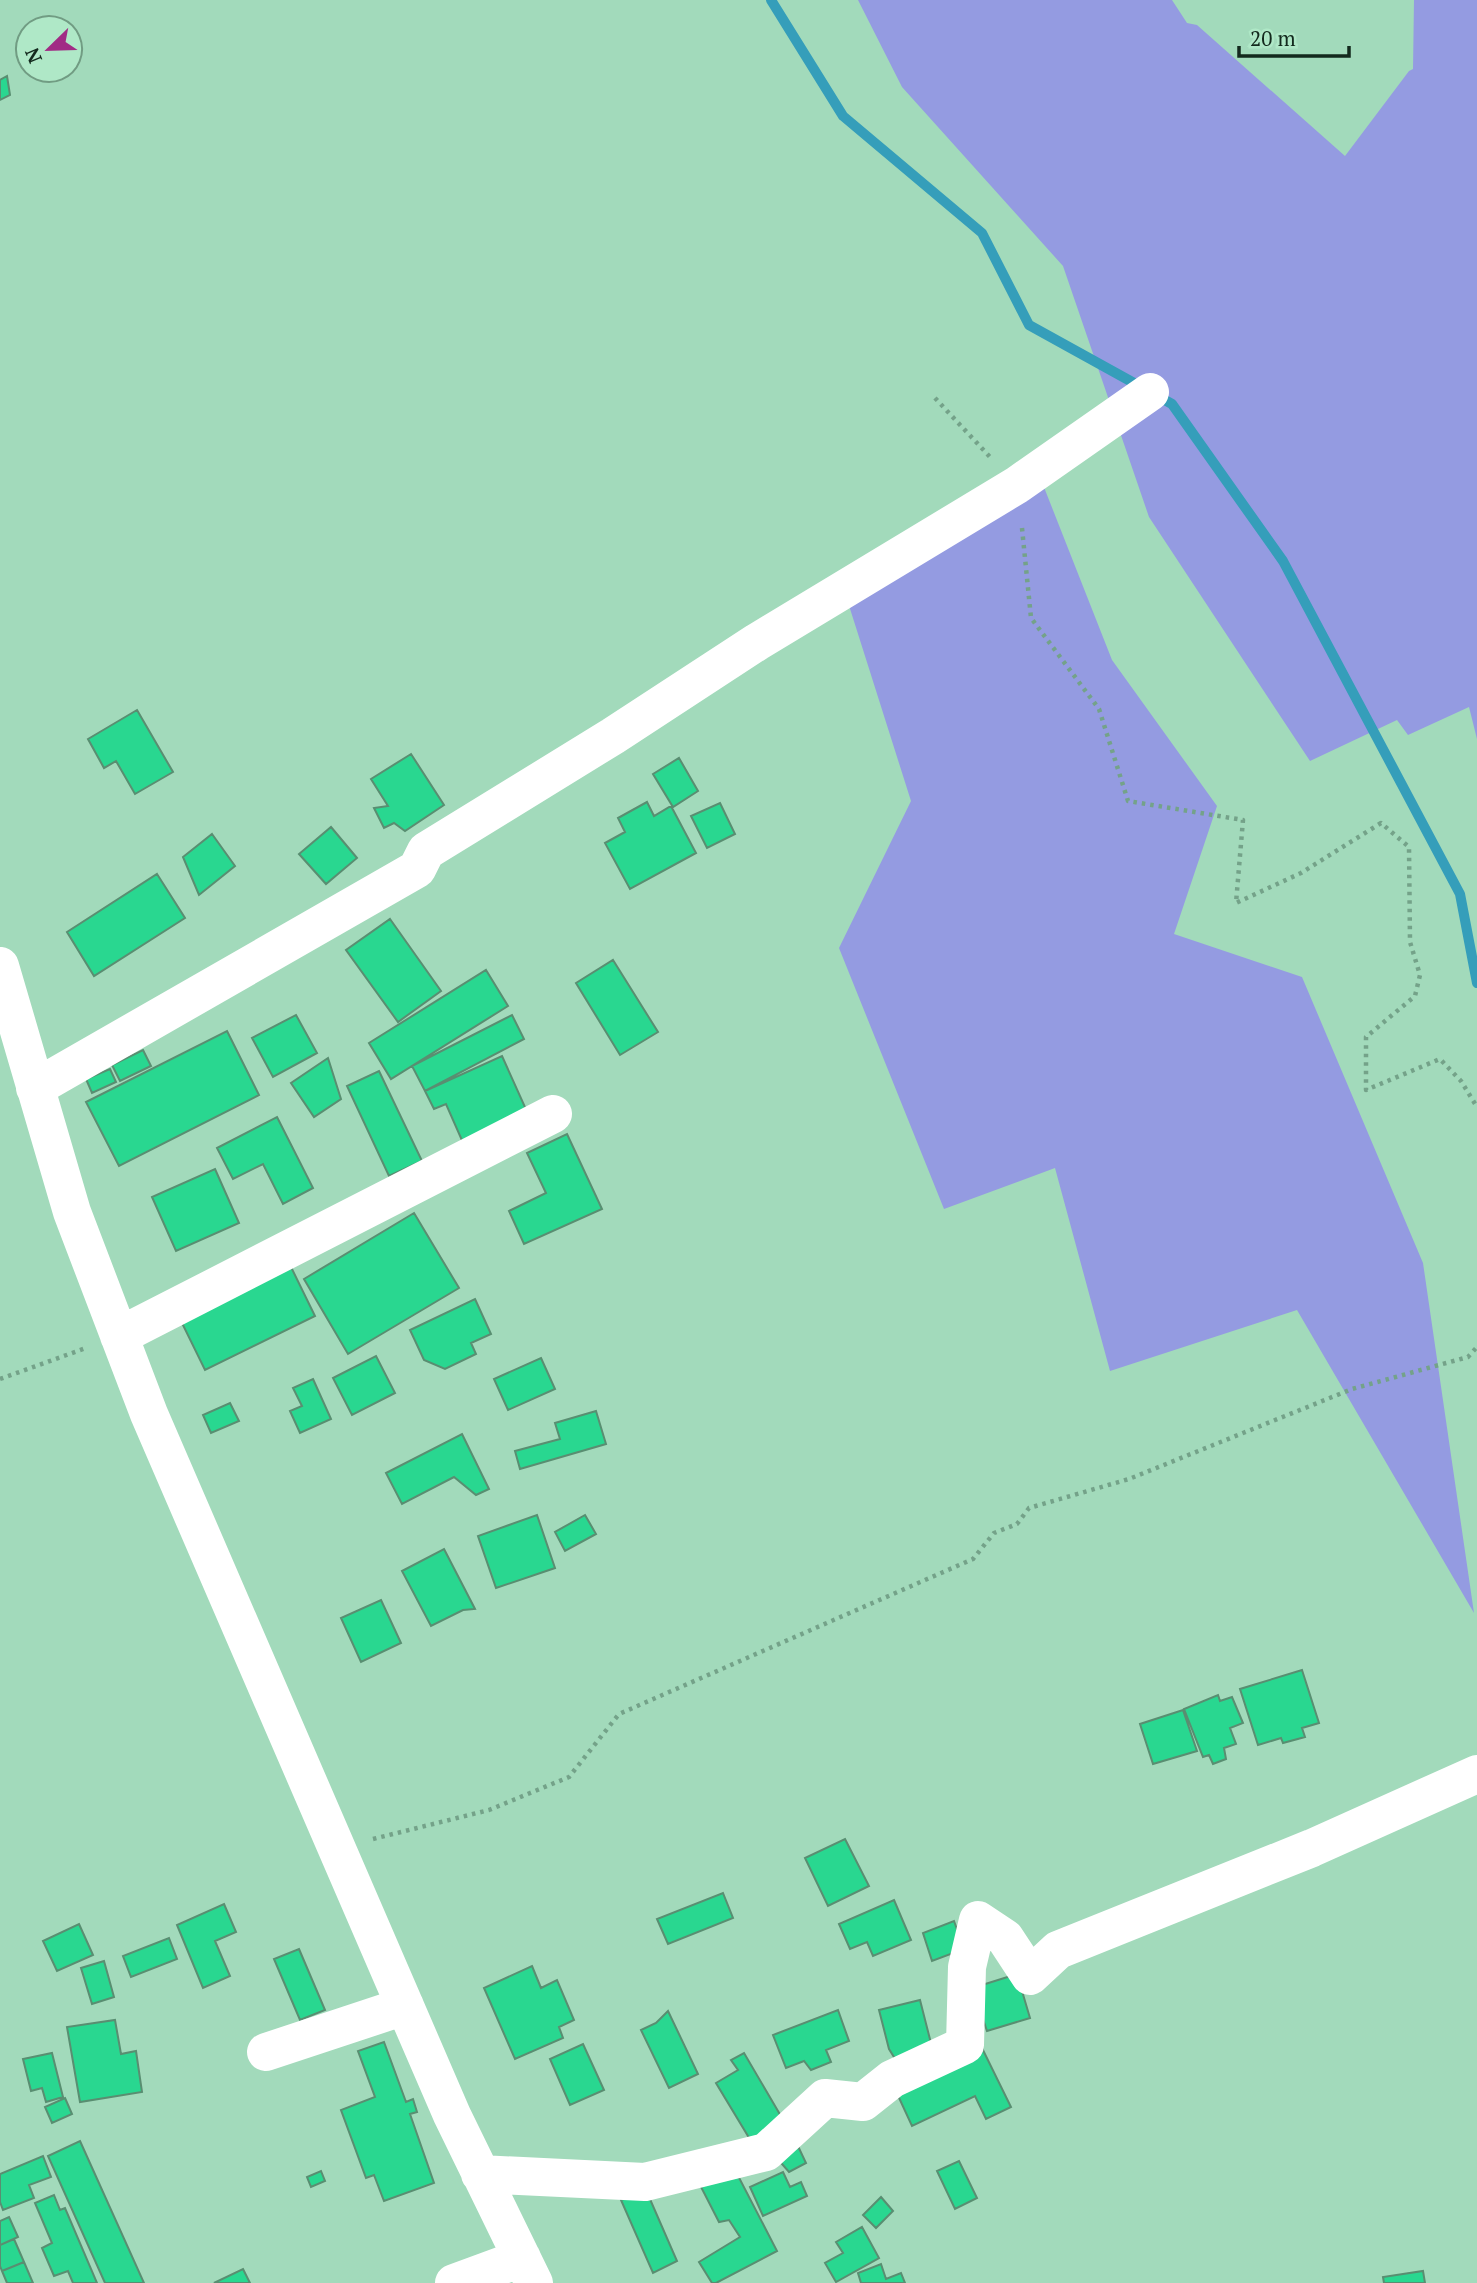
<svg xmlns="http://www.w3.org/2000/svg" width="1477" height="2283" font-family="'PT Serif',serif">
<rect width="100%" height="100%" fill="#a2dabb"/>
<path fill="#949be1" d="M858 0H1172L1187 23 1197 25 1345 156 1409 71 1413 69 1414 0H1477V739L1469 707 1408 735 1397 720 1310 761 1149 517 1063 266 902 87Z
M1038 472 1112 660 1217 806 1174 934 1302 977 1423 1263 1474 1613 1297 1310 1110 1371 1055 1168 944 1209 839 948 911 801 839 574Z"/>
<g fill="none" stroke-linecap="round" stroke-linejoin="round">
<path stroke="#359eba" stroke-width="10" d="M771 0 843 116 982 233 1029 325 1172 404 1283 561 1460 894 1477 983"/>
</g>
<path fill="#29d790" stroke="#598e71" stroke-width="2" d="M7 76 10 95 0 100V80Z
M137 710 173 772 135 794 116 761 104 768 88 739Z
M411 754 444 805 405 831 394 823 384 828 374 808 388 806 371 779Z
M679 758 698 791 673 807 653 774Z
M647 802 654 816 671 806 696 853 630 889 605 843 625 832 618 818Z
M720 803 735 834 707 848 691 816Z
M331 827 357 858 326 884 299 854Z
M212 834 235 866 199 895 183 857Z
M157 874 185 918 94 976 67 932Z
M390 919 441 991 398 1022 346 950Z
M613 960 658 1032 620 1055 576 983Z
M486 970 508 1006 391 1079 369 1043Z
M296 1015 317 1053 273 1077 252 1038Z
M512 1015 524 1039 425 1091 412 1066Z
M227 1031 259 1095 119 1166 86 1102Z
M143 1050 151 1066 120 1081 112 1065Z
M502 1056 529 1116 464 1145 446 1104 434 1109 425 1091Z
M328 1058 341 1099 314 1117 291 1083Z
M110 1069 116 1082 92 1093 86 1079Z
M379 1071 422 1161 389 1176 347 1086Z
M277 1117 313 1188 283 1204 263 1164 233 1179 217 1148Z
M567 1134 602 1209 524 1244 509 1211 546 1193 527 1153Z
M215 1169 239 1223 176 1251 152 1197Z
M414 1213 459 1288 348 1354 304 1279Z
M291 1267 315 1316 205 1370 181 1321Z
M475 1299 491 1334 471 1343 476 1354 445 1369 424 1360 410 1330Z
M376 1356 395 1393 352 1415 333 1378Z
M541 1358 555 1389 508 1410 494 1379Z
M313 1379 331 1419 300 1433 290 1411 302 1406 293 1388Z
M230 1403 239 1421 211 1433 203 1415Z
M596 1411 606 1444 520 1469 515 1451 560 1439 555 1423Z
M462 1434 489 1489 476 1495 454 1477 402 1504 386 1473Z
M537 1515 555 1568 496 1588 478 1536Z
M585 1515 596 1534 565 1551 555 1532Z
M444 1549 475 1609 463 1610 431 1626 402 1571Z
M381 1600 401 1643 361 1662 341 1618Z
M1302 1670 1319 1723 1302 1728 1305 1737 1283 1743 1281 1738 1258 1745 1240 1689Z
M1218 1695 1220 1701 1232 1697 1243 1723 1230 1728 1236 1744 1224 1748 1226 1759 1213 1764 1209 1755 1203 1757 1184 1709Z
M1183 1710 1197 1751 1153 1764 1140 1724Z
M845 1839 869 1886 828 1906 805 1858Z
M723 1893 733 1918 668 1944 657 1919Z
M894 1900 911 1940 873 1956 867 1942 850 1949 839 1924Z
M224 1904 236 1932 215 1941 230 1976 203 1988 177 1925Z
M954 1921 964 1949 932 1961 923 1933Z
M79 1924 93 1955 57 1971 43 1941Z
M169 1938 177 1959 131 1977 123 1956Z
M299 1949 325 2010 300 2020 274 1959Z
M104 1961 114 1997 92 2004 81 1968Z
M532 1966 541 1988 557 1980 574 2020 559 2027 563 2038 515 2059 484 1988Z
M1017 1974 1030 2018 987 2031 983 2019 982 1985Z
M920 2000 934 2055 899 2065 889 2049 879 2010Z
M838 2010 849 2041 826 2050 831 2062 811 2070 804 2061 786 2068 773 2035Z
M668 2011 698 2074 669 2088 641 2030 656 2023Z
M115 2020 121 2054 136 2051 142 2092 80 2102 67 2027Z
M384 2042 406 2102 413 2099 417 2112 410 2114 434 2183 384 2201 374 2175 366 2178 341 2110 375 2097 358 2051Z
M583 2044 604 2090 570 2105 550 2059Z
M981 2046 1011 2107 986 2119 975 2096 912 2126 894 2087Z
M52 2053 63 2097 46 2102 42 2088 31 2091 23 2059Z
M744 2053 785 2123 754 2146 716 2083 738 2070 731 2060Z
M65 2098 72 2114 52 2123 45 2107Z
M80 2141 144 2283H105L48 2156Z
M797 2144 806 2163 789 2172 775 2156Z
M43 2156 51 2177 29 2185 34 2198 3 2210 0 2202V2174Z
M959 2161 977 2198 955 2209 937 2171Z
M734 2168 777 2251 716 2283H712L699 2262 740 2237 729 2220 719 2222 700 2185Z
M321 2171 325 2181 311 2187 307 2177Z
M783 2172 790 2187 801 2182 807 2196 763 2216 750 2187Z
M646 2190 677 2261 653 2273 621 2200Z
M54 2195 60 2210 65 2208 97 2283H73L68 2271 54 2276 42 2248 52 2243 35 2203Z
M881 2197 893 2211 876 2228 863 2215Z
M9 2217 18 2237 0 2245V2221Z
M862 2227 879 2258 836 2282 825 2263 843 2253 836 2242Z
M14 2239 24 2262 2 2271 0 2266V2245Z
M24 2262 33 2283H7L2 2271Z
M881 2264 886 2279 901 2273 905 2283H861L858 2273Z
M243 2269 250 2283H214Z
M1423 2271 1425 2283H1384L1383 2277Z"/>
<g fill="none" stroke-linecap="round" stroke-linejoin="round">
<path stroke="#74a289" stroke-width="4.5" stroke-dasharray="3.5 5" stroke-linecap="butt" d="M935 398 990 457
M1022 528 1031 618 1099 709 1128 801 1243 820 1236 903 1301 873 1381 823 1409 847 1410 942 1420 975 1415 996 1366 1037V1090L1440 1059 1461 1081 1477 1107
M0 1379 86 1348
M373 1839 489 1810 569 1777 619 1714 973 1559 994 1533 1017 1524 1029 1508 1129 1479 1352 1389 1468 1357 1477 1347"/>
<path stroke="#fff" stroke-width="38" d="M0 966 72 1212 149 1414 452 2115 534 2283
M35 1088 417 869 426 851 613 736 757 642 1017 485 1150 392
M119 1336 553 1114
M266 2052 405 2006
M480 2174 645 2182 766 2152 825 2098 863 2102 892 2079 965 2045 967 1967 978 1920 1005 1938 1030 1976 1058 1950 1312 1848 1477 1774
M454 2283 522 2258"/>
</g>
<g transform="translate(49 49) rotate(247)"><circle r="33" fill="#afe8c7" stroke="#719c83" stroke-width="2"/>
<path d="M0-5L12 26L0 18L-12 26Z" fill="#a12b85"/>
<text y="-10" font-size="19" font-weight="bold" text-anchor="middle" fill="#13291d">N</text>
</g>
<path d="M1239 46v10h110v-10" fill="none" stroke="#13291d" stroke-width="3.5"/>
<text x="1250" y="46" font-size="21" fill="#13291d" stroke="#afe8c7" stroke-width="5" paint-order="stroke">20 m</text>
</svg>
